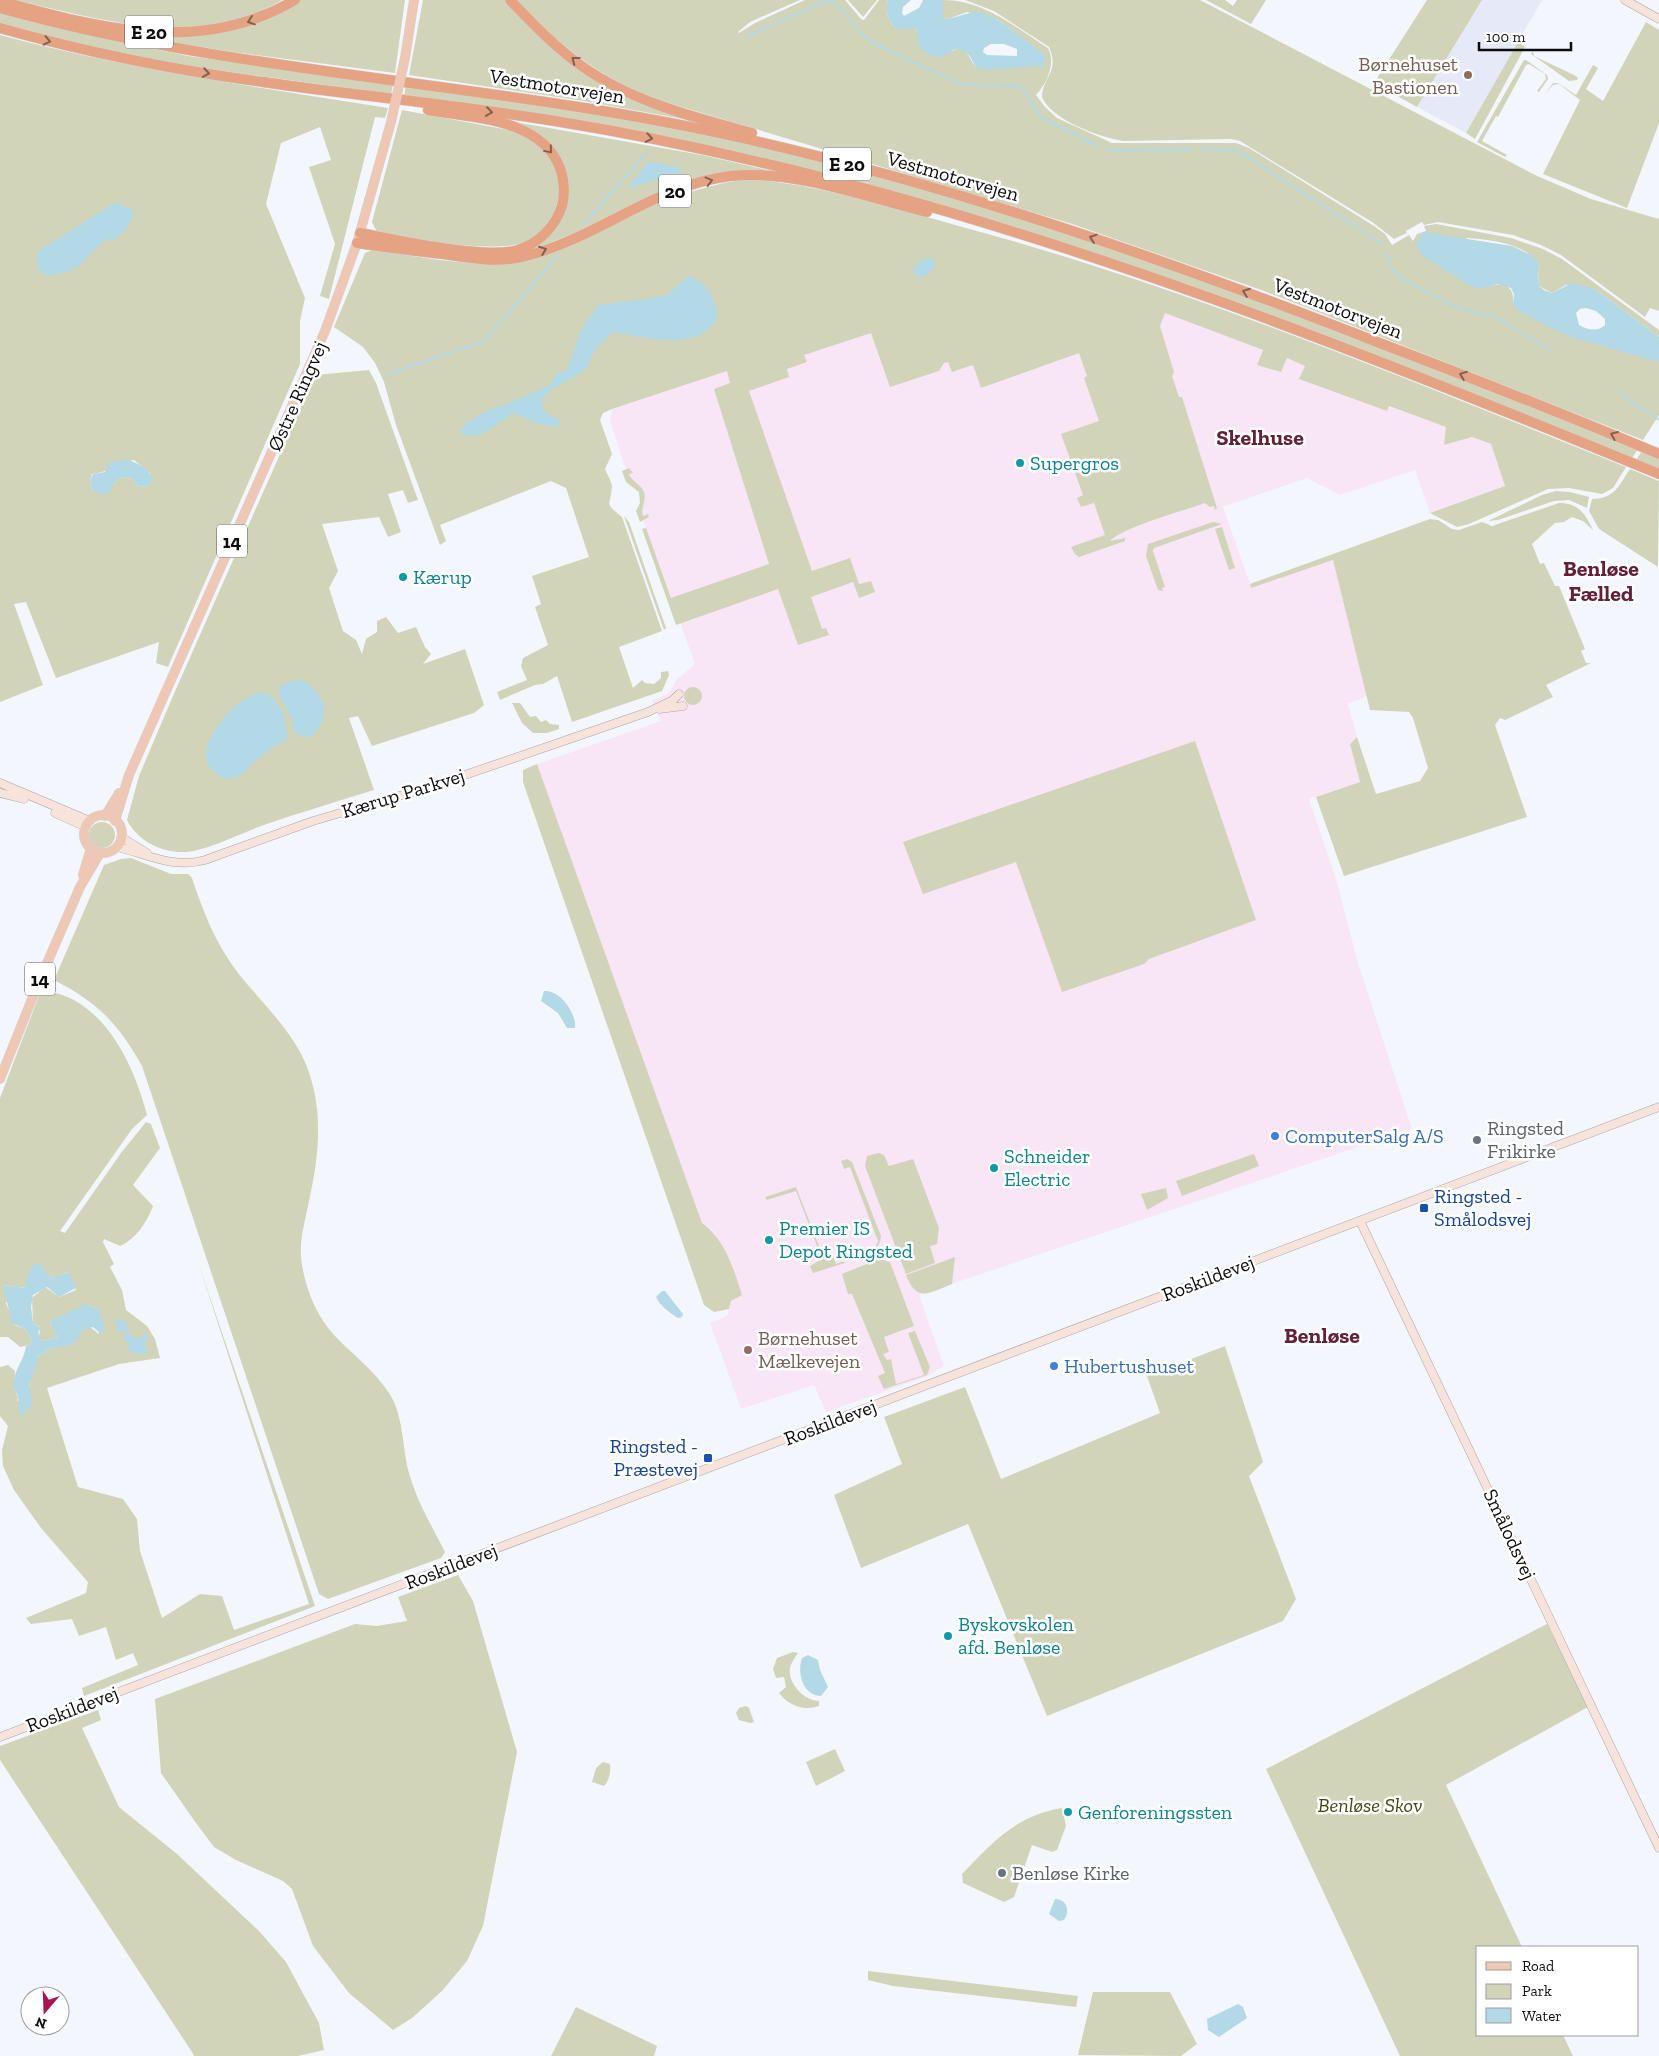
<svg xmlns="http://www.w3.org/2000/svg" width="1659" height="2056" font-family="'Zilla Slab',serif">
<rect width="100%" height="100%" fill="#f4f6fe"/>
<path fill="#f8e6f7" d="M1042 266 1263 350 1257 365 1286 358 1305 366 1300 379 1387 411 1388 406 1447 427 1444 445 1472 437 1491 444 1505 486 1430 513 1415 470 1340 495 1307 478 1223 507 1251 587 1333 560 1367 696 1348 704 1357 737 1350 744 1360 782 1309 799 1336 879 1358 963 1412 1129 919 1295 944 1366 926 1377 826 1412 814 1385 741 1409 710 1323 727 1316 731 1301 742 1295 733 1268 713 1231 702 1223 537 764 661 721 652 701 669 693 677 679 695 664 643 521 649 517 643 516 641 510 645 495 631 480 629 468 627 469 624 464 610 421 612 409Z"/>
<path fill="#e6e9f8" d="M1482 0H1542L1466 133 1417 107Z"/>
<path fill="#d1d4b8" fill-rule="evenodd" d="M15 0H282C198 50 103 20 15 0Z
M300 0H405L395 73 226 51 141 37V34C178 36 216 38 251 23 268 17 284 8 300 0Z
M423 0H506L575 65 694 121 584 101 409 75Z
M517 0H800L750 22 738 32 739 33 755 23 805 0H845L861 19 864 20 879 0H888C885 12 888 20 896 29H914L918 32V44L939 57 959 48 965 50 976 68 1043 54 997 19 967 12 948 19 943 17V0C984 0 1015 27 1048 48 1056 64 1047 83 1036 95L1045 107 1057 118 1112 143H1236L1249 148 1374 226 1385 234 1392 245 1409 235 1413 241 1417 234 1426 231 1424 226 1436 224 1511 238 1543 249 1562 259 1659 330V337L1595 289 1566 285 1552 293 1539 286 1538 263C1522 242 1490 240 1466 238L1482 289C1497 282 1515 281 1513 303L1659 362V415L1643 440 1264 291 1072 224 652 98C599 76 555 43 517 0Z
M848 0H877L863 17Z
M965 0H1200L1537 176 1591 199 1659 219V311L1650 308 1645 317 1561 255 1541 245 1513 235 1438 222 1424 225 1422 222 1406 231 1407 233 1394 239 1372 222 1240 141 1231 139 1123 141C1100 137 1051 120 1042 97 1043 76 1060 72 1049 47L994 11Z
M1206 0H1225L1233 6 1237 0H1266L1251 24Z
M1427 0H1482L1417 107 1374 83Z
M0 13 120 42 188 56 393 84 391 94 186 66 117 52 0 25Z
M1646 22 1659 30V123L1627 208 1543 174 1580 100 1559 84 1553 85 1545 94 1553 83H1558L1576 95 1593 65 1598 68 1586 89 1603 101Z
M0 35C128 69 257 87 388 108L385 118 375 117 329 299 320 296 335 244 309 167 331 160 320 127 281 143 266 204 305 298 300 321V364L168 667 156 663 159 642 56 678 26 602 14 604 43 685 0 702ZM134 460 150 473 149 486 138 487 133 479 122 477 113 484 93 492 90 480 92 474C110 472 115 463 134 460Z
M1518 42 1525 47 1475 139 1466 133Z
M1533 51 1534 56 1574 75 1578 78 1577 80 1569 81 1531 54Z
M1524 60H1526L1547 75 1548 79 1539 92 1537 91 1546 79 1545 74 1529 64 1526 65 1498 117 1496 116 1482 141 1507 155 1505 157 1477 142Z
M406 85C464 93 522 100 579 110 690 128 800 153 908 184 1157 256 1397 354 1638 449L1632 458 971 214 888 190 755 156 404 96Z
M402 110 514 131C526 136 540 144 548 154 572 183 556 227 525 242 501 253 404 241 377 232L372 222Z
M487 117 702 155 785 174 723 175 521 254H480L528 248 564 206 553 149Z
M748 179C822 185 894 208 966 228 1192 289 1409 380 1626 467L1613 488 1602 494 1569 488 1548 489 1469 524 1457 527 1430 513 1505 486 1491 444 1472 437 1444 445 1446 427 1389 406 1387 411 1299 379 1305 366 1287 358 1281 372 1257 365 1263 350 1165 313 1160 326 1174 372 1172 376 1179 397H1182L1217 508 1215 510 1214 506 1210 507 1205 503C1183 511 1123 527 1110 541L1125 538V541L1079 557 1075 554 1071 547 1105 535 1094 503 1081 507 1077 498 1083 495 1061 434 1099 421 1084 378 1087 376 1079 353 981 388 973 365 952 372 948 362 944 363 939 371 890 387 871 333 804 355 807 362 787 369 789 377 749 391 812 571 850 558 859 584 871 581 875 592 859 598 853 582 811 597 822 629 826 628 829 635 798 645 778 589 676 625 642 529 646 528 671 598 769 564 714 389 730 383 727 371 612 409 603 413 600 420 612 454 605 469C607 474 612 482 612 487 610 508 604 502 622 517L662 631 619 647 633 688 642 680 645 683 654 684 661 678V672L668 671 669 675 662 691 572 722 557 676 543 684 535 685 500 700 497 692 527 680 521 666 523 658 548 645 535 607 541 604 532 576 589 557 566 488 551 481 440 525 446 541 440 545 396 425 384 382 375 363 363 347 334 327 365 253 372 250C431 258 491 273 548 254 613 224 677 188 748 179Z
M369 370 376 383 418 500 408 503 403 490 388 494 401 532 388 537 379 517 322 524 338 571 329 588 343 631 356 640 362 654 366 639 377 632V621L386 617 398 633 416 627 425 647 431 654 423 664 465 649 484 705 474 713 372 746 358 716 349 718 374 790C336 802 298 813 261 826 239 834 203 853 180 852 159 851 137 840 127 820L139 776 173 696 315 375Z
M1642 451 1659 458V469L1636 460Z
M629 468 633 473 629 474C632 482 641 484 644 492 647 501 640 508 643 516L648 514 649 517 640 522 636 511 640 503 639 492 626 482 622 471Z
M1630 469 1659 481 1658 567 1599 529 1589 511 1592 499C1615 498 1618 487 1630 469Z
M1556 491 1570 492 1589 497 1587 508 1569 500 1554 501 1498 520 1488 521 1542 495Z
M1559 503C1578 503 1585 513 1593 530L1583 521 1572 517 1564 522 1555 523 1532 544 1540 564 1544 563 1555 586H1559L1585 649 1581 651 1586 663H1591L1546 685 1553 697 1505 720 1500 718 1495 725 1527 817 1344 876 1316 797 1360 782 1350 744 1357 737 1376 794 1420 781 1428 768 1413 718 1409 712 1370 710 1333 560 1251 588 1250 584 1430 519 1438 520 1452 529 1459 530 1482 522 1492 526Z
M624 516 629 522 666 628 664 630Z
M1213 522 1222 524 1154 548 1153 551 1165 587 1162 588 1163 591 1158 590 1146 556 1148 544Z
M1222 527 1235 568 1229 570 1215 529Z
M684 696a9 9 0 1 1 18 0a9 9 0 1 1-18 0Z
M512 703H520L530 717 536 716 541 722 546 720 550 724 559 725V729L547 733H533L522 723Z
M1195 741 1256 920 1149 959 1144 964 1062 992 1016 862 923 894 903 842Z
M537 764 702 1223C725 1239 734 1270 742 1295L731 1301 729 1309 714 1312 704 1305 523 782V770Z
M89 835a13 13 0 1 1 26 0a13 13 0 1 1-26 0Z
M131 858 171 874H188L192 878C203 912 216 944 238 973 262 1003 293 1031 307 1067 324 1112 319 1155 309 1201 305 1222 298 1243 302 1265 306 1290 317 1317 335 1336 353 1355 374 1370 389 1393 404 1415 402 1448 409 1473 417 1502 432 1526 445 1552L441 1558 328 1599 319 1594 142 1066C118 1023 97 1002 54 980L104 865 121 859Z
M46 991C104 999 134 1065 147 1115L132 1129 60 1231 65 1233 121 1153 146 1122 151 1124 160 1148 133 1185 153 1206C147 1222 136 1239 120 1246L104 1239 103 1242 114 1264 110 1267 122 1290 126 1310 147 1326 155 1339 160 1358 119 1364 47 1388 78 1487 123 1499 137 1519 140 1551 162 1618 200 1594 222 1596 234 1630 309 1604 198 1262 315 1606 84 1696 82 1688 138 1665 133 1653 116 1660 106 1627 79 1636 72 1619 31 1624 26 1618 86 1593 88 1582 41 1528 14 1490 3 1466 2 1450 8 1426 0 1416V1367L8 1365 15 1371 14 1388 18 1397 17 1402 29 1389 30 1377 37 1357 52 1348 73 1343 82 1330 90 1327 99 1334V1310L89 1305 52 1320 50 1324 58 1337 42 1341 39 1339 40 1327 33 1323 32 1298 45 1287 59 1297 76 1290 68 1272 53 1278 28 1274 27 1283 23 1288 3 1285 8 1299 6 1303 15 1325 25 1329 32 1340 30 1345 20 1347 8 1337H0V1098L40 993Z
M879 1153 884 1155 889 1166 913 1159 939 1228 937 1244 930 1246 935 1263 906 1274 865 1166 867 1156Z
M1254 1154 1259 1166 1182 1196 1176 1181Z
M847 1159 852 1162 881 1236C880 1252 865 1255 852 1261L851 1258 874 1250 878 1241 850 1167 844 1169 841 1161Z
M796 1187 824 1259 834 1257 836 1264 844 1261 845 1263 813 1273 810 1266 822 1259 796 1191 767 1200 765 1197Z
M1166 1188 1168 1198 1147 1210 1141 1194Z
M955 1257 952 1284C929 1293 917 1303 906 1275Z
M879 1259 890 1262 914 1326 884 1337 889 1352 883 1354 887 1360 891 1359 896 1384 924 1375 908 1333 915 1331 930 1367 927 1375 884 1389 878 1376 885 1373 852 1294H848L842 1274Z
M1225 1346 1263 1462 1249 1476 1296 1599 1283 1621 1047 1716 968 1524 861 1568 834 1495 902 1464 884 1417 965 1387 1001 1479 1160 1413 1147 1376Z
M458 1575 473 1601 517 1752 483 1926 467 1961 442 1991 412 2018 393 2030 349 1993 313 1946 292 1889 283 1881 236 1860 214 1847 196 1823 161 1773 155 1699 355 1624 377 1626 407 1621 398 1597Z
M1547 1624 1588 1707 1446 1785 1522 1947H1478V2035H1563L1573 2056H1400L1266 1769Z
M793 1652 798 1653C795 1657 792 1662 790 1667 787 1683 804 1701 819 1701V1706C804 1711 789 1706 779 1693L786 1687 784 1677 776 1678 773 1669 777 1658Z
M746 1706 749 1708 754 1722 750 1723 739 1720 736 1713 739 1708Z
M98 1710 101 1720 82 1728 119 1807 177 1854 259 1931 286 1962 319 2023 324 2050 298 2056H194L192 2052 0 1760V1746Z
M835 1749 845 1771 816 1786 806 1762Z
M603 1762 610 1764C611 1772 609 1781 604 1786L592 1782 596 1768Z
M1062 1808 1066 1826 1057 1850 1052 1852 1032 1845 1014 1897 1004 1902 963 1883 962 1874C993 1842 1015 1816 1062 1808Z
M868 1971 1078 1996 1076 2007 893 1986 868 1980Z
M1093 1992H1170L1197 2044 1181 2056 1078 2055Z
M576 2007 657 2046 654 2056H551Z"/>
<path fill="#b2d9e5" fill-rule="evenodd" d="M888 0H911L903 7 902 13 904 16 919 8 923 0H943V17L948 19 977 11 997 19 1044 54 1045 60 1043 66 983 70 976 68C973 62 969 52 962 50 953 46 949 56 941 57 934 58 920 51 918 44 917 41 918 35 918 32L914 29H896C888 20 885 12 888 0ZM991 44H1004L1017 49V56L987 55 983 52 984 48Z
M649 161 683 168 682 171 631 188 629 186Z
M116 202 134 211C131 225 125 232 113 240L107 239C82 258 83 275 45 275L38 270 37 252Z
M1423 232 1512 246 1533 256 1538 263 1539 286 1544 290 1552 293 1572 283 1595 289 1659 337V362L1574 338 1557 331 1518 311 1513 303 1514 294 1511 288 1497 284 1482 289 1470 286 1421 255 1416 244ZM1586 308 1596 311 1605 319V325C1598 332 1587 330 1579 325L1576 313 1580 309Z
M929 257 934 260 935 266 925 277 915 276 913 269 922 260Z
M689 276C703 281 710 289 715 303 719 315 718 322 708 330 681 349 643 337 613 332 607 338 599 344 594 352 591 357 589 365 585 369 574 381 511 400 561 420L559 426C540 428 531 419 514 414 498 420 479 446 460 432L466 423 486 411 514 401 550 385 556 374 567 370 582 328 598 305 665 296Z
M122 459C133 460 150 468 153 480L149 486 138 487 133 479 122 477 113 484 111 492 106 494 93 492 90 480 93 474 105 472 109 463 115 461 119 462Z
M303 679C310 685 318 691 322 700 330 717 314 750 294 732L292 719 279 695V689L282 684Z
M256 693H268C282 706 287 719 287 739 276 745 267 751 258 759 250 765 245 776 235 778 228 780 221 778 216 774 186 752 233 701 256 693Z
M544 991C560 989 577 1014 575 1028H567L558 1013 541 1001Z
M35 1263 41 1265 51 1278 69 1272 76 1288 59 1297 47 1287 33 1295 31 1307 33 1323 41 1328 38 1332 42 1341 58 1337 50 1324 52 1320 84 1305H89L99 1310 105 1329 101 1334 93 1327 82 1330 78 1340 68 1346 52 1348 37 1357 38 1362 29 1384 33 1405 21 1416C16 1408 20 1405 18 1397 18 1394 14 1391 14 1387 12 1371 24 1362 26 1346L30 1345 32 1340 25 1329 12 1323 3 1285 24 1288 28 1274Z
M662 1291H665L683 1314 682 1317 678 1318C670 1313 660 1306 656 1297Z
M116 1319 126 1321 130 1335 140 1339 145 1334 147 1335 148 1340 144 1344 148 1351 144 1354 131 1353 128 1350 129 1344 124 1340 125 1331 117 1333 119 1330 115 1323Z
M808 1655 818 1660 820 1670 828 1687 821 1696C802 1695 797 1672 802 1658Z
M1055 1899C1066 1899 1071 1910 1064 1920L1059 1921 1049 1914Z
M1238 2004 1243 2007 1247 2018 1219 2037 1208 2030 1207 2019Z"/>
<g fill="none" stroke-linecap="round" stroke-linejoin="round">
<path stroke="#b2d9e5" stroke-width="2" d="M748 36 823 2H832L841 8 859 31 871 42 961 84 1020 87 1026 92 1040 117 1096 145
M1105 149 1120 151 1191 149
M1200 149 1230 150 1242 153 1382 244
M584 224 648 151
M1387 253 1391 268 1401 278 1450 304 1470 311 1494 316 1552 351
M387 374 484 341 558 255
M1618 392 1659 420"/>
<g stroke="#a5a7ae" stroke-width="9">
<path id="secondary" d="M1625 0 1659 19
M659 709 683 706
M0 783 90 821
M0 793 24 799
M55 813 86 827
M121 837 147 853
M117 847C146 854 174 869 205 860L313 821 430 787 648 712 673 700 679 694
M1360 1221 1659 1848
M0 1737 1659 1107"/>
</g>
<g stroke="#d3d3d4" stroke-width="10">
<path id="primary" d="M405 58 414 0
M84 834a19 19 0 1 1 38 0a19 19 0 1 1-38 0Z
M105 816 119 793
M115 821 129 775 325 331 357 243 391 122
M83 875 91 848
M0 1079 38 984 80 887 100 853"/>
</g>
<g stroke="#d3d3d4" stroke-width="11">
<path id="highway" d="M510 0C533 24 556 48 583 67 633 102 693 117 752 133
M0 1C98 28 201 56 295 0
M0 8C243 76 497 82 742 138 959 187 1170 261 1377 342 1472 378 1566 415 1659 454
M0 28C86 52 174 70 263 82 360 96 458 105 555 121 623 132 692 146 759 162 1066 233 1368 354 1659 474
M360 233C396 240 485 260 518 250 539 243 555 227 562 206 565 194 564 180 560 168 541 118 472 118 428 110
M357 243C385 247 414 251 443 254 469 258 496 263 522 257 595 240 655 185 730 176 793 169 866 197 927 212"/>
</g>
<use href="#secondary" stroke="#f7e3da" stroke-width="8"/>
<use href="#primary" stroke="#efc8b5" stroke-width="9"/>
<use href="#highway" stroke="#e5a383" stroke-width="10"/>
<g stroke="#d3d3d4" stroke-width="10" stroke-linecap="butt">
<path id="primary-bridge" d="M391 122 405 58"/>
</g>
<use href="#primary-bridge" stroke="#efc8b5" stroke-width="9"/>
</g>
<defs><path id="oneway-chevron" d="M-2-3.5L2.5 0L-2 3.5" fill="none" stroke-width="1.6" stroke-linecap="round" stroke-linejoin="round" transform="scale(1.25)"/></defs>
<g stroke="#84604f">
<use href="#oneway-chevron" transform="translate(251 21) rotate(161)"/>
<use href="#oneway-chevron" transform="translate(47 41) rotate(13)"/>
<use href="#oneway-chevron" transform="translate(575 60) rotate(-142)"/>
<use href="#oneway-chevron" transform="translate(206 73) rotate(9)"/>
<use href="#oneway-chevron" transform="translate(489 112) rotate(8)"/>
<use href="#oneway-chevron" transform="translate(649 138) rotate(10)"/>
<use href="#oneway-chevron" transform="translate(549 150) rotate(50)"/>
<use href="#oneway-chevron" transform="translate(709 181) rotate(-15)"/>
<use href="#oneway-chevron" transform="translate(1093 238) rotate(-161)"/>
<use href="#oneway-chevron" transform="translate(543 250) rotate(-21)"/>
<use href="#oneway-chevron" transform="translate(1246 292) rotate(-160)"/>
<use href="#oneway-chevron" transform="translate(1463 375) rotate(-159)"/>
<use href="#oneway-chevron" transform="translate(1614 435) rotate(-157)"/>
</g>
<g fill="#8d6e63" stroke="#fff" stroke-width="2">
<circle cx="1468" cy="75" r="5"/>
<circle cx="748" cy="1350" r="5"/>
</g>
<g fill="#0f9aa8" stroke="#fff" stroke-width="2">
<circle cx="1020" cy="463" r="5"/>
<circle cx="403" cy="577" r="5"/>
<circle cx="994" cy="1168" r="5"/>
<circle cx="769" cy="1240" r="5"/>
<circle cx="948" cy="1636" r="5"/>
<circle cx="1068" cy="1812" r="5"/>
</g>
<g fill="#3f7fe0" stroke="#fff" stroke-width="2">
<circle cx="1275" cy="1136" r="5"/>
<circle cx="1054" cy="1366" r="5"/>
</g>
<g fill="#6b7280" stroke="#fff" stroke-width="2">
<circle cx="1477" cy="1140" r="5"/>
<circle cx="1002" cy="1873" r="5"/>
</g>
<g fill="#1a4fb4" stroke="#fff" stroke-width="2">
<rect x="1419" y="1203" width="10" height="10" rx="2.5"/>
<rect x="703" y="1453" width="10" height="10" rx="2.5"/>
</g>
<g text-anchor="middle" stroke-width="5" stroke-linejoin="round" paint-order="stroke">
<g fill="#fff" stroke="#565658" stroke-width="1">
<rect x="125" y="15.5" width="48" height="33" rx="4"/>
<rect x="823" y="147.5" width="48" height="33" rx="4"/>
<rect x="659" y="174.5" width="32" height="33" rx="4"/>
<rect x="217" y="524.5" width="30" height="33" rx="4"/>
<rect x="25" y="962.5" width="30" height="33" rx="4"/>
</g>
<g font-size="19" font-weight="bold" fill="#0d0d10">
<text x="149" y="39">E 20</text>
<text x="847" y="171">E 20</text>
<text x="675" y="198">20</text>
<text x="232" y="548">14</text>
<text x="40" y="986">14</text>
</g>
<g font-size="20" fill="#785e54" stroke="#fff" text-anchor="end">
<text x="1458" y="71">Børnehuset<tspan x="1458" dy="23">Bastionen</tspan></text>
<text x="758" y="1345" text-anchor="start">Børnehuset<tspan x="758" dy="23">Mælkevejen</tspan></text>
</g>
<g font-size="20" fill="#0d0d10" stroke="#fff">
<text transform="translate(557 86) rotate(9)" y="7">Vestmotorvejen</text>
<text transform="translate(953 176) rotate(16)" y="7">Vestmotorvejen</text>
<text transform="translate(1338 308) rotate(21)" y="7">Vestmotorvejen</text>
<text transform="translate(297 396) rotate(-66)" y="7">Østre Ringvej</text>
<text transform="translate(403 793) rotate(-17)" y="7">Kærup Parkvej</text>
<text transform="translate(1208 1278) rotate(-21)" y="7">Roskildevej</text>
<text transform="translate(830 1422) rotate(-21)" y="7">Roskildevej</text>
<text transform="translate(1510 1534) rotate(65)" y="7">Smålodsvej</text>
<text transform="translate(451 1566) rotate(-21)" y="7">Roskildevej</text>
<text transform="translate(72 1709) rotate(-21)" y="7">Roskildevej</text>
</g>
<g font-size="20" fill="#0d838f" stroke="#fff" text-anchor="start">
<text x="1030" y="470">Supergros</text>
<text x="413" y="584">Kærup</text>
<text x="1004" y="1163">Schneider<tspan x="1004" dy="23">Electric</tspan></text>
<text x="779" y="1235">Premier IS<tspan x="779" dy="23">Depot Ringsted</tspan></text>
<text x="958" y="1631">Byskovskolen<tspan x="958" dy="23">afd. Benløse</tspan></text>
<text x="1078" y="1819">Genforeningssten</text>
</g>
<g font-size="20" fill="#5b616d" stroke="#fff" text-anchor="start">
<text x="1487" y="1135">Ringsted<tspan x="1487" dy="23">Frikirke</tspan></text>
<text x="1012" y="1880">Benløse Kirke</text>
</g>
<g font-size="20" fill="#366cbe" stroke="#fff" text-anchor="start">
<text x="1285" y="1143">ComputerSalg A/S</text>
<text x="1064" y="1373">Hubertushuset</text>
</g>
<g font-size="20" fill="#164399" stroke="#fff" text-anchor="start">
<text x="1434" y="1203">Ringsted -<tspan x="1434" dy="23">Smålodsvej</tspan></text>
<text x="698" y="1453" text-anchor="end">Ringsted -<tspan x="698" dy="23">Præstevej</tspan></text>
</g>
<g font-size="20" font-style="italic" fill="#434711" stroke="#fff">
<text x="1370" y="1812">Benløse Skov</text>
</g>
<g font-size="22" font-weight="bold" fill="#642036" stroke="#fff">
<text x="1260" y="445">Skelhuse</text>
<text x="1601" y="576">Benløse<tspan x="1601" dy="25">Fælled</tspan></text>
<text x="1322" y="1343">Benløse</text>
</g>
</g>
<rect x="1476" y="1946" width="162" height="90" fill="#ffffff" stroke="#9e9e9f"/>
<rect x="1486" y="1962" width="25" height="8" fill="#efc8b5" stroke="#9e9e9f"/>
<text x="1522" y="1971" font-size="15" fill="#0d0d10">Road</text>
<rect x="1486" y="1984" width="25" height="15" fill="#d1d4b8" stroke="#9e9e9f"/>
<text x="1522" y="1996" font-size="15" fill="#0d0d10">Park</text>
<rect x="1486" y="2008" width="25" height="15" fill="#b2d9e5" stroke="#9e9e9f"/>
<text x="1522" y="2021" font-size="15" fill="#0d0d10">Water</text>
<g transform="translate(45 2011) rotate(199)"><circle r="24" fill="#ffffff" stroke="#9e9e9f"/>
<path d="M0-4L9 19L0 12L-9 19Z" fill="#a61451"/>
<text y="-8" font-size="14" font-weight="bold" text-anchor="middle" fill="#0d0d10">N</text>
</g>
<path d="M1479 42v8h92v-8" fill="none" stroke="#0d0d10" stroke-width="2.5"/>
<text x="1486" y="42" font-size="15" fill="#0d0d10" stroke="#ffffff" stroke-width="4" paint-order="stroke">100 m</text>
</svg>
